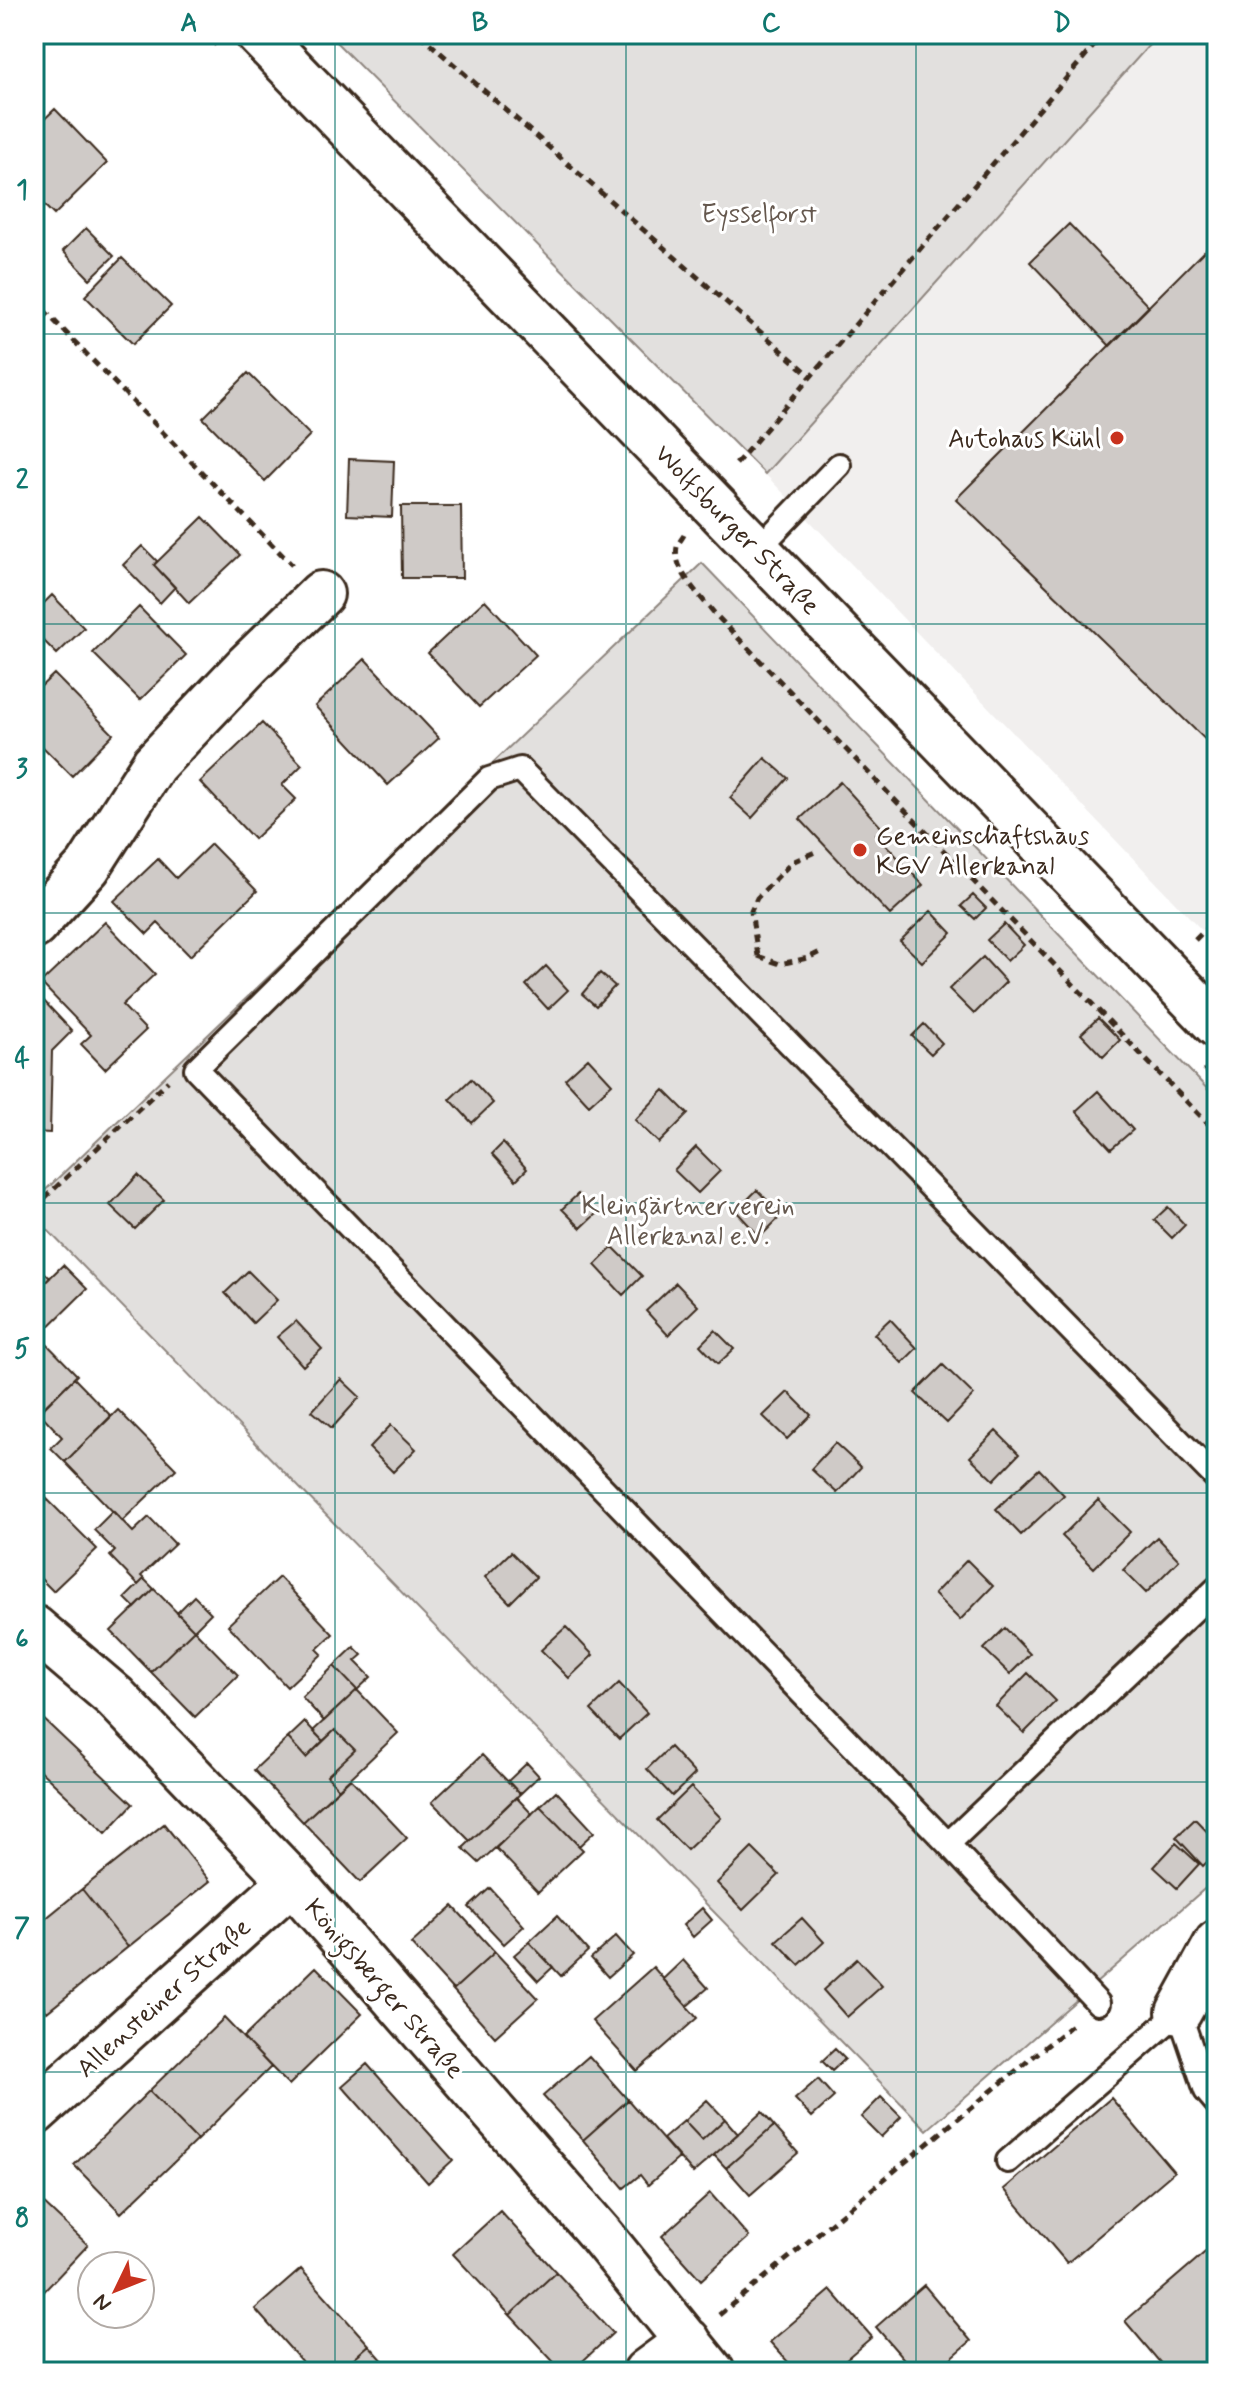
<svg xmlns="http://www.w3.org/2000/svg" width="1251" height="2406" font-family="Mynerve,sans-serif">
<rect width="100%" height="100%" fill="#fff"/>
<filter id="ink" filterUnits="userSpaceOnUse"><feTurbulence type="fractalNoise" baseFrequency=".0125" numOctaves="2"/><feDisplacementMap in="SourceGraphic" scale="16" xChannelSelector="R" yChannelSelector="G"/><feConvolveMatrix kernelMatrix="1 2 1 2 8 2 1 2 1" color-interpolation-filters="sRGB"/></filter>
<g filter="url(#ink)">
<path fill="#f1efee" d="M1159 34H1217V946L765 474Z"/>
<path fill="#e2e0de" stroke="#8e857e" stroke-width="2" d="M328 34H1159L765 474Z
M702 563 1217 1099V1878L927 2130 34 1216V1201Z"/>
<path fill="#cfcac7" stroke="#3b2a1e" stroke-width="2" d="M55 109 107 163 54 215 34 195V129Z
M1069 224 1149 307 1110 346 1030 262Z
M86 228 114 256 90 279 63 251Z
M1217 238V751L956 499Z
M122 258 171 306 133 344 85 296Z
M248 373 310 435 265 481 203 418Z
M349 459 394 461 392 517 347 515Z
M401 506H461L462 578H402Z
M203 517 240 555 189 603 154 565Z
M142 546 157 561 154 565 175 587 160 603 123 565Z
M52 595 84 628 57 654 34 631V613Z
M485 600 536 655 479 707 428 653Z
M139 607 186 655 140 700 93 653Z
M365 659 439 738 388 785 315 706Z
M54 674 113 734 72 776 34 738V693Z
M262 723 302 765 282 785 296 799 254 839 200 782Z
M765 758 788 778 752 818 730 798Z
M840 782 883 829 876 834 923 885 890 915 800 819Z
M211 844 257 891 190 956 158 923 147 934 114 901 158 859 176 878Z
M973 895 986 908 975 919 961 906Z
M931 911 952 933 922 962 900 941Z
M105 922 155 974 122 1005 146 1030 105 1069 81 1044 91 1035 41 983Z
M1004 924 1024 945 1007 961 987 940Z
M983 957 1006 982 974 1014 949 989Z
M546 966 568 990 548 1009 526 985Z
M600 973 615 986 596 1006 582 994Z
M42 999 72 1031 52 1051 50 1133 34 1132V1007Z
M1098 1018 1120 1040 1103 1057 1081 1034Z
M924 1024 942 1043 931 1054 912 1036Z
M588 1058 612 1084 589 1105 565 1079Z
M471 1079 493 1103 472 1123 450 1099Z
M664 1090 688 1114 659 1143 635 1120Z
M1098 1091 1133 1130 1111 1149 1076 1111Z
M503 1143 527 1169 516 1180 492 1154Z
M696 1147 720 1171 698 1193 674 1170Z
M138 1175 164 1200 135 1229 110 1205Z
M757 1190 782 1215 760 1237 736 1211Z
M578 1194 597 1213 581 1228 562 1209Z
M1168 1207 1185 1225 1172 1238 1154 1220Z
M613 1247 642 1276 623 1295 595 1265Z
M34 1262 50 1278 34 1293Z
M63 1265 87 1289 34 1341V1293Z
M248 1271 277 1300 253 1323 225 1293Z
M676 1283 698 1306 668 1335 646 1311Z
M890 1319 917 1348 902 1363 874 1334Z
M296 1321 322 1349 303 1366 277 1337Z
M715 1330 734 1349 718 1364 700 1345Z
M39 1336 77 1375 34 1418V1341Z
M943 1365 974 1395 947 1423 915 1393Z
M74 1378 111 1416 65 1462 51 1448 62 1437 39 1412Z
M341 1379 360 1397 332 1428 312 1411Z
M788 1392 811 1415 787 1439 763 1416Z
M118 1410 176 1469 122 1521 65 1462Z
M391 1425 416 1449 393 1472 369 1448Z
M996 1431 1019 1454 994 1480 970 1457Z
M835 1443 861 1467 837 1493 811 1469Z
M1039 1469 1064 1495 1021 1535 996 1509Z
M42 1494 97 1549 53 1591 34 1572V1502Z
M1098 1500 1130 1532 1094 1568 1062 1536Z
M113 1511 133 1532 149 1517 175 1544 141 1576 144 1579 138 1585 110 1556 115 1551 94 1530Z
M1157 1537 1179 1560 1146 1593 1123 1570Z
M511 1552 536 1577 510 1603 485 1577Z
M967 1560 993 1586 960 1620 934 1594Z
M279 1577 333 1634 317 1649 322 1654 287 1687 228 1625Z
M144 1579 154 1589 135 1608 125 1598Z
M154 1589 194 1630 151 1672 111 1631Z
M194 1596 211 1613 194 1630 177 1613Z
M566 1627 593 1655 569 1678 541 1650Z
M1005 1628 1030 1654 1010 1674 984 1649Z
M194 1630 238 1675 195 1717 151 1672Z
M354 1647 362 1655 355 1661 371 1677 357 1690 334 1666Z
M334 1666 357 1690 324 1721 302 1697Z
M1028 1673 1056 1701 1024 1733 996 1706Z
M619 1683 647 1713 619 1739 591 1710Z
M357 1690 398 1733 339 1789 327 1776 355 1750 335 1730 323 1741 313 1731Z
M38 1714 133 1804 106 1833 34 1765V1719Z
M305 1722 323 1741 306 1758 288 1738Z
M335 1730 355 1750 327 1776 339 1789 303 1822 254 1770 288 1738 306 1758Z
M670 1747 695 1774 672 1796 647 1769Z
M482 1755 520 1794 470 1841 432 1802Z
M527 1763 539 1776 520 1794 508 1781Z
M350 1778 407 1838 360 1882 303 1822Z
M691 1787 721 1818 687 1850 657 1820Z
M556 1791 594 1832 579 1846 540 1806Z
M516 1797 532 1814 479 1863 463 1848Z
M540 1806 583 1850 538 1892 496 1848Z
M1195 1819 1217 1842V1852L1203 1866 1176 1837Z
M164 1824 210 1881 128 1947 82 1889Z
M1176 1843 1199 1864 1177 1888 1154 1867Z
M752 1848 779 1875 743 1910 717 1883Z
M490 1888 524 1926 504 1944 469 1907Z
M82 1889 128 1947 47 2012 34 1996V1928Z
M453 1906 495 1952 453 1990 411 1944Z
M702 1908 712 1920 693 1937 683 1925Z
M557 1916 588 1951 561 1976 529 1942Z
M802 1918 824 1942 799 1965 776 1941Z
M616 1936 633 1955 608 1977 591 1958Z
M529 1942 553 1967 538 1981 514 1955Z
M495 1952 538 1998 495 2037 453 1990Z
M857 1959 882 1986 847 2017 823 1990Z
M683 1960 708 1988 687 2006 663 1979Z
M316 1967 362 2014 289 2085 243 2038Z
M653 1967 697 2018 637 2071 592 2021Z
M224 2018 271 2067 197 2140 149 2091Z
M835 2049 845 2059 832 2071 822 2061Z
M589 2056 628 2100 583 2140 543 2096Z
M367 2064 453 2160 428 2183 342 2086Z
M818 2079 834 2097 812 2117 795 2099Z
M149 2091 197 2140 121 2213 74 2165Z
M881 2097 901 2117 881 2137 861 2117Z
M1111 2098 1174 2172 1067 2263 1004 2189Z
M628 2100 679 2158 648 2185 640 2175 624 2188 583 2140Z
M707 2100 725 2119 702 2140 684 2121Z
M762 2112 774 2126 726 2168 714 2155Z
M725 2119 738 2134 693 2173 663 2139 684 2121 702 2140Z
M774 2126 798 2153 750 2195 726 2168Z
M710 2193 749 2237 701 2280 662 2236Z
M39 2199 88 2245 34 2302V2205Z
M500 2211 556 2272 510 2315 453 2254Z
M1217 2242V2370L1214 2372H1168L1125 2321Z
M301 2269 369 2345 338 2372H311L255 2309Z
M556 2272 613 2333 571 2372H563L510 2315Z
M924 2285 971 2341 935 2372H915L876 2327Z
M831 2290 872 2337 831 2372H797L770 2342Z
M369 2345 393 2372H338Z"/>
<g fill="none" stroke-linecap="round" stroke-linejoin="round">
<g stroke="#3b2a1e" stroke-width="28">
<path id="lane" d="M757 550 839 465
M948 1844 1217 1588
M1098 2003 948 1844 196 1069 489 779 520 769 1217 1479
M1008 2161 1179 2012 1206 2091 1217 2104"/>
</g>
<g stroke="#3b2a1e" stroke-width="50">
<path id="street" d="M34 926 88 867 154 764 248 665 321 594
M34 1628 115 1697 292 1881 601 2235 712 2372
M1179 2012 1217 1943
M34 2113 292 1881
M646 2372 688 2341"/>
</g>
<g stroke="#3b2a1e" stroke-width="50">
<path id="secondary" d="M258 34 1217 1025"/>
</g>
<path stroke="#3b2a1e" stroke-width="5" stroke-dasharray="8 6" stroke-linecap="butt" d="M206 34 216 45
M419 34 811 376
M34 300 292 565
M736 464 1104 34
M684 535C682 539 678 543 677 547 672 569 702 598 715 614L1217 1133
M1195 940 1217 918
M758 956 751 911 757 898 792 862 815 852
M758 956 780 964 808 958 824 950
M1204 1068 1217 1082
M34 1208 168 1081
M719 2315 1073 2024"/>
<use href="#lane" stroke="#fff" stroke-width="22"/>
<use href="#street" stroke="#fff" stroke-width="44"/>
<use href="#secondary" stroke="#fff" stroke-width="44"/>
</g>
</g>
<path fill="none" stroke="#0f766e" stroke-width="2" stroke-opacity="0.55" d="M335 34V2372M626 34V2372M916 34V2372M34 334H1217M34 624H1217M34 913H1217M34 1203H1217M34 1493H1217M34 1782H1217M34 2072H1217"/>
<g fill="#c8321e" stroke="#fff" stroke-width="3">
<circle cx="1117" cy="438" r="8"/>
<circle cx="860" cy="850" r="8"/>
</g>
<g text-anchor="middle" stroke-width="6" stroke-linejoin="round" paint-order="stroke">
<g font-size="26" fill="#65584e" stroke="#fff">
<text x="759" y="222">Eysselforst</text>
<text x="688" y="1214">Kleingärtnerverein<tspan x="688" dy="30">Allerkanal e.V.</tspan></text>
</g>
<g font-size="26" fill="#3b2a1e" stroke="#fff" text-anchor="end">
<text x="1101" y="447">Autohaus Kühl</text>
<text x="876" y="844" text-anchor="start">Gemeinschaftshaus<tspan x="876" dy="30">KGV Allerkanal</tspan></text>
</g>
<g font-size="26" fill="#3b2a1e" stroke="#fff">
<text transform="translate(738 529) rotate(46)" y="9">Wolfsburger Straße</text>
<text transform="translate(385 1988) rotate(49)" y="9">Königsberger Straße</text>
<text transform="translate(163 1997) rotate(-42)" y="9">Allensteiner Straße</text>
</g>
</g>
<rect width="1251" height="2406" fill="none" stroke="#fff" stroke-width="88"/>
<g transform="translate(116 2290) rotate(227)"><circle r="38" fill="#ffffff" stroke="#b1aaa5" stroke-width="2"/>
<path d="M0-6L14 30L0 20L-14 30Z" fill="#c8321e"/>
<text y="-12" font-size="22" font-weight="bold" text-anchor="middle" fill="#3b2a1e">N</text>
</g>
<rect x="44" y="44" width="1163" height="2318" fill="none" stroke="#0f766e" stroke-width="3"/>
<g font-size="26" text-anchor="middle" font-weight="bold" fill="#0f766e">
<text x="189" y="31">A</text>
<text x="480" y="31">B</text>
<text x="771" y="31">C</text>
<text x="1062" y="31">D</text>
<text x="22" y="198">1</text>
<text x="22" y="488">2</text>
<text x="22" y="777">3</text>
<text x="22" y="1067">4</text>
<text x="22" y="1357">5</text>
<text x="22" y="1647">6</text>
<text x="22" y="1936">7</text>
<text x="22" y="2226">8</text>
</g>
</svg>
